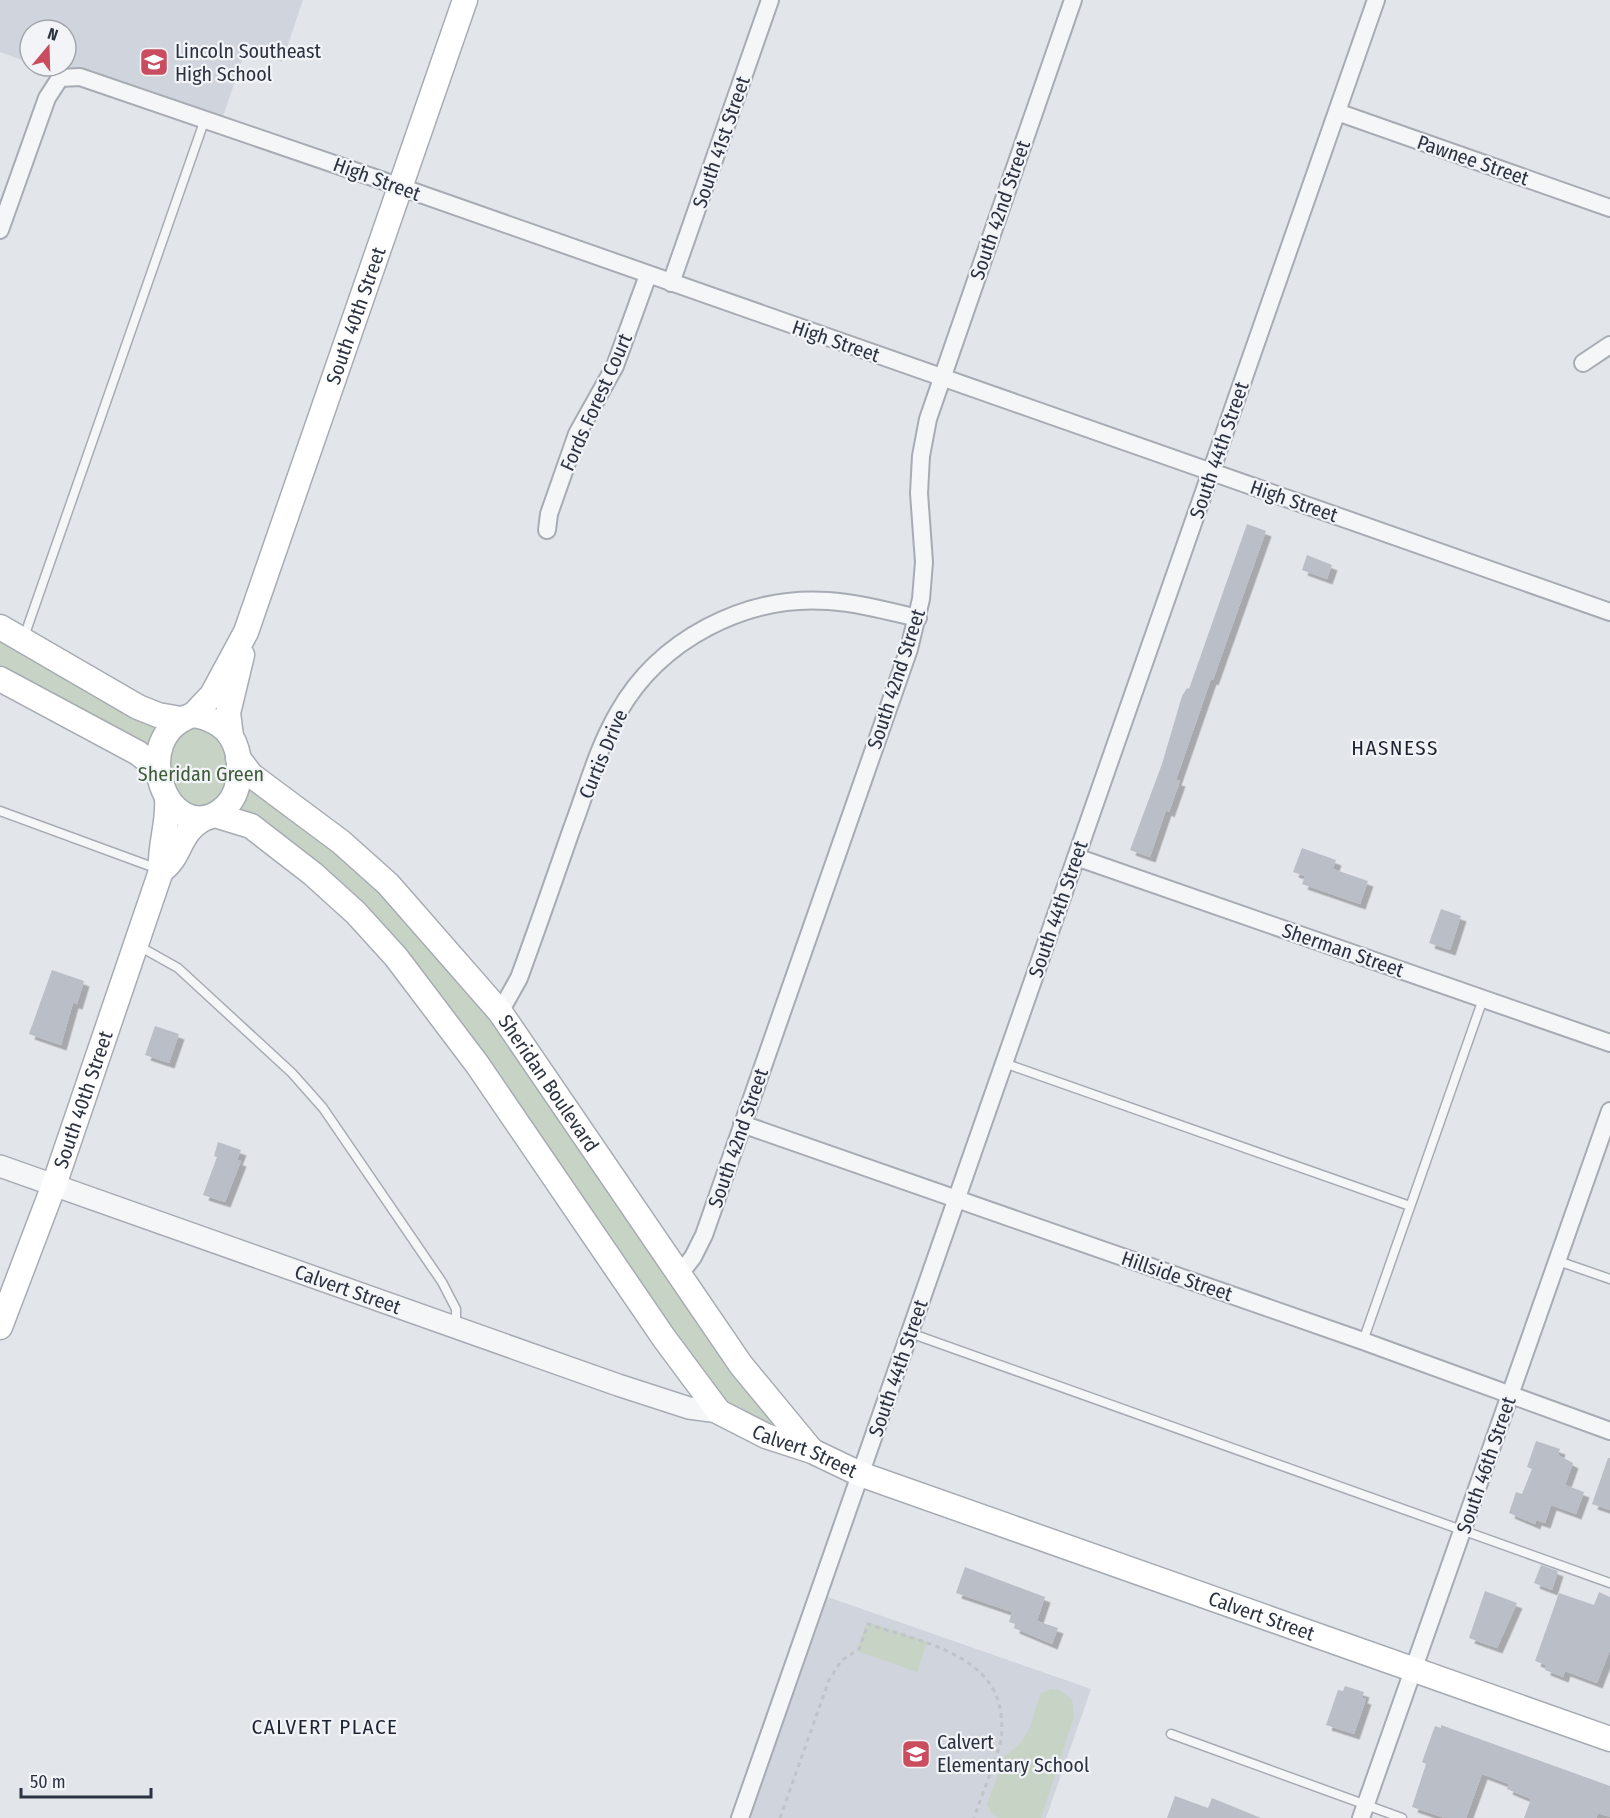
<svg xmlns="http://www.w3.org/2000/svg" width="1610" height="1818" font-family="'Fira Sans Condensed',sans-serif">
<defs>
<filter id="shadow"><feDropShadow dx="5.5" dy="5.5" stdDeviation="0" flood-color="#0004"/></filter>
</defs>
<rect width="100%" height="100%" fill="#e2e5ea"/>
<path fill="#d0d4dc" d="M0 0H303L282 62 246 49 220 125 60 78 39 66H66V30H30V63L0 52Z
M819 1594 1091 1689 1046 1818H740Z"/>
<path fill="#c7d3c4" d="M0 627 138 707 193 715 236 747 438 938 812 1451 739 1422 396 957 251 826 195 818 158 769 0 679Z
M867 1622 927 1642 917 1672 857 1651Z
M1051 1689 1059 1690 1072 1699 1074 1717 1041 1818H998L992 1814 987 1804 1005 1756 1020 1744 1030 1728 1040 1694Z"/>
<path fill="#b9bec7" filter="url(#shadow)" d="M1247 524 1266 531 1213 680 1211 679 1176 780 1180 781 1169 812 1166 810 1150 857 1130 850 1162 764 1182 696 1187 688 1189 689Z
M1307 555 1332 565 1327 579 1302 570Z
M1302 848 1336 860 1333 869 1368 881 1360 904 1302 884 1305 876 1293 872Z
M1441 909 1461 916 1450 950 1429 943Z
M52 970 84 981 77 1004 73 1003 61 1045 29 1034Z
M155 1026 179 1034 169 1063 145 1055Z
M218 1142 241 1150 237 1160 241 1161 225 1202 203 1195 217 1157 214 1156Z
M1536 1441 1560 1449 1558 1455 1573 1463 1565 1485 1584 1492 1576 1514 1551 1505 1545 1523 1536 1520 1535 1524 1509 1513 1516 1492 1522 1494 1532 1469 1527 1467Z
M1608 1458H1610V1510L1592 1504Z
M1541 1565 1558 1571 1552 1590 1534 1583Z
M965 1567 1045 1597 1037 1621 1058 1628 1052 1644 1014 1628 1015 1624 1009 1622 1012 1612 956 1593Z
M1485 1591 1517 1603 1497 1648 1469 1638Z
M1599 1592 1610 1597V1650L1597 1683 1565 1671 1563 1677 1545 1670 1546 1665 1535 1661 1559 1593 1594 1605Z
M1345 1686 1364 1692 1362 1698 1366 1699 1354 1734 1326 1725 1338 1690 1343 1691Z
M1441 1725 1610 1786V1817L1598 1813 1596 1818H1524L1531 1799 1507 1789 1509 1784 1482 1774 1466 1818H1445L1412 1807 1426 1764 1422 1762 1435 1726 1441 1728Z
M1175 1796 1208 1808 1212 1798 1261 1818H1167Z"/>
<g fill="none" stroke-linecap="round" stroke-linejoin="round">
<g stroke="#a7acb4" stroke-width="11">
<path id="service" d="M24 637 205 119
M0 811 158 869
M137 945 178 968 292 1073 323 1108 442 1282 456 1309V1325
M1004 1063 1410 1206
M1558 1261 1610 1279
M910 1333 1610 1583
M1363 1341 1483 999
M1171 1734 1402 1818"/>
</g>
<g stroke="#a7acb4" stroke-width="20">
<path id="minor" d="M1337 112 1610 208
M0 230 47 98 60 78 80 77 375 178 1610 612
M671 283 770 0
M1583 363 1610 345
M547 530 549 514 577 434 615 366 648 275
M1076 857 1610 1043
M500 1012 519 978C537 929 554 880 571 831 586 792 597 749 618 713 659 640 745 595 828 601 858 603 888 611 918 618
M742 1124 1363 1341 1610 1431
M679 1275 693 1257 704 1235 909 649 921 599 924 562 919 493 921 456 928 419 1073 0
M740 1818 1376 0
M1361 1818 1610 1111"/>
</g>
<g stroke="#a7acb4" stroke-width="24">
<g id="tertiary">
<path id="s1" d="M0 1166 618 1385 689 1408 719 1412"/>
</g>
</g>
<g stroke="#a7acb4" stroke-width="27">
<g id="secondary">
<path d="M0 627 138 707 158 715 181 719"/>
<path d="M0 679 138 753 158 769"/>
<path id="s2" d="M193 715 212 695 246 632 465 0"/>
<path d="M193 715C230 721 243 746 238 782 236 794 230 805 219 812 167 846 126 736 193 715Z"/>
<path d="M231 736 228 713 242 655"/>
<path id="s3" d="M238 758 251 775 341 842 388 884 500 1012 741 1365 812 1451"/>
<path id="s4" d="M215 815 251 826 313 874 356 913 396 957 477 1064 664 1338 719 1412 766 1436 812 1451 860 1474 1610 1739"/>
<path d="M161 871C184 854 176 834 205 818"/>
<path id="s5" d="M0 1327 54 1185 161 871C159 846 169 824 167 799"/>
</g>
</g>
<path stroke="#c0c3c8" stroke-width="3" stroke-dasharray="4.5 4.5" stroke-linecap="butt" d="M780 1818 829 1680 841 1661 859 1649 868 1624C914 1640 989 1652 1000 1708 1002 1720 1003 1732 1000 1744 993 1769 982 1794 974 1818"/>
<use href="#service" stroke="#f5f6f8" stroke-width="8"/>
<use href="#minor" stroke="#f5f6f8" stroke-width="16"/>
<use href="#tertiary" stroke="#f5f6f8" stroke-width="21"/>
<use href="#secondary" stroke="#fff" stroke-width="24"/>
</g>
<defs>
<g id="school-square" transform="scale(1.5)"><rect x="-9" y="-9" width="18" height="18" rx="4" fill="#c94d5f" stroke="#f2f4f7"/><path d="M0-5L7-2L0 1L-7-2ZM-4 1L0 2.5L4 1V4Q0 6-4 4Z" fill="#fff"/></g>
</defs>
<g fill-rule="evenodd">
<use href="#school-square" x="154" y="62"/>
<use href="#school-square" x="916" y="1754"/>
</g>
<g text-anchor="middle" stroke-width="4.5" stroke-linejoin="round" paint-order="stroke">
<g font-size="20" fill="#2b3341" stroke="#f2f4f7" text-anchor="start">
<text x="175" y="58">Lincoln Southeast<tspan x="175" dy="23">High School</tspan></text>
<text x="937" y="1749">Calvert<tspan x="937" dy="23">Elementary School</tspan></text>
</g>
<g font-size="20" fill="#2b3341" stroke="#f2f4f7">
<text transform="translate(721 142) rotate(-71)" y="7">South 41st Street</text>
<text transform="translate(1473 160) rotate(19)" y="7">Pawnee Street</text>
<text transform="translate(377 179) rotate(20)" y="7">High Street</text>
<text transform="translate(1000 210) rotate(-71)" y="7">South 42nd Street</text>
<text dy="7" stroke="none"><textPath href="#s2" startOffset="434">South 40th Street</textPath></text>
<text transform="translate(836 341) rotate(19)" y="7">High Street</text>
<text transform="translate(596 402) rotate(-66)" y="7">Fords Forest Court</text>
<text transform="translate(1219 450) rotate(-71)" y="7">South 44th Street</text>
<text transform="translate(1294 501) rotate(19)" y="7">High Street</text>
<text transform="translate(896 679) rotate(-72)" y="7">South 42nd Street</text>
<text transform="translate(603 754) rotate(-67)" y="7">Curtis Drive</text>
<text transform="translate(1058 909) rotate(-71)" y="7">South 44th Street</text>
<text transform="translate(1343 950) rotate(19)" y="7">Sherman Street</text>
<text dy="7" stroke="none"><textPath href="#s3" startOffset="453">Sheridan Boulevard</textPath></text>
<text dy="7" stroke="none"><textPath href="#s5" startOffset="242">South 40th Street</textPath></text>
<text transform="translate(738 1138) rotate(-71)" y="7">South 42nd Street</text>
<text transform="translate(1177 1276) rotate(19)" y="7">Hillside Street</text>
<text dy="7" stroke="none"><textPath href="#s1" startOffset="369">Calvert Street</textPath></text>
<text transform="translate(898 1368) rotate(-71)" y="7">South 44th Street</text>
<text dy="7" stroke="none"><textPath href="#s4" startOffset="886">Calvert Street</textPath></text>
<text transform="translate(1486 1465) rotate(-71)" y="7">South 46th Street</text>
<text dy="7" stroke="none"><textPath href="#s4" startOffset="1372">Calvert Street</textPath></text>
</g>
<g font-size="20" fill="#3f5c39" stroke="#f2f4f7">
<text x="201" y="781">Sheridan Green</text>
</g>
<g font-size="21" letter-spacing="1.5" fill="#1d2432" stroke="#f2f4f7">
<text x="1395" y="755">HASNESS</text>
<text x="325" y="1734">CALVERT PLACE</text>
</g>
</g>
<g transform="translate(48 48) rotate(19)"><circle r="28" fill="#f2f4f7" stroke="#a2a7ae" stroke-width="1.5"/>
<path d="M0-4.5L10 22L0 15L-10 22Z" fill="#c94d5f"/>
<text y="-9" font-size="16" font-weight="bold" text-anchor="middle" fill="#2b3341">N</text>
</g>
<path d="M21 1788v9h130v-9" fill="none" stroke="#2b3341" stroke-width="3"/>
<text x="30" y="1788" font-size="18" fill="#2b3341" stroke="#f2f4f7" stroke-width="4.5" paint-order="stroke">50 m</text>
</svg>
